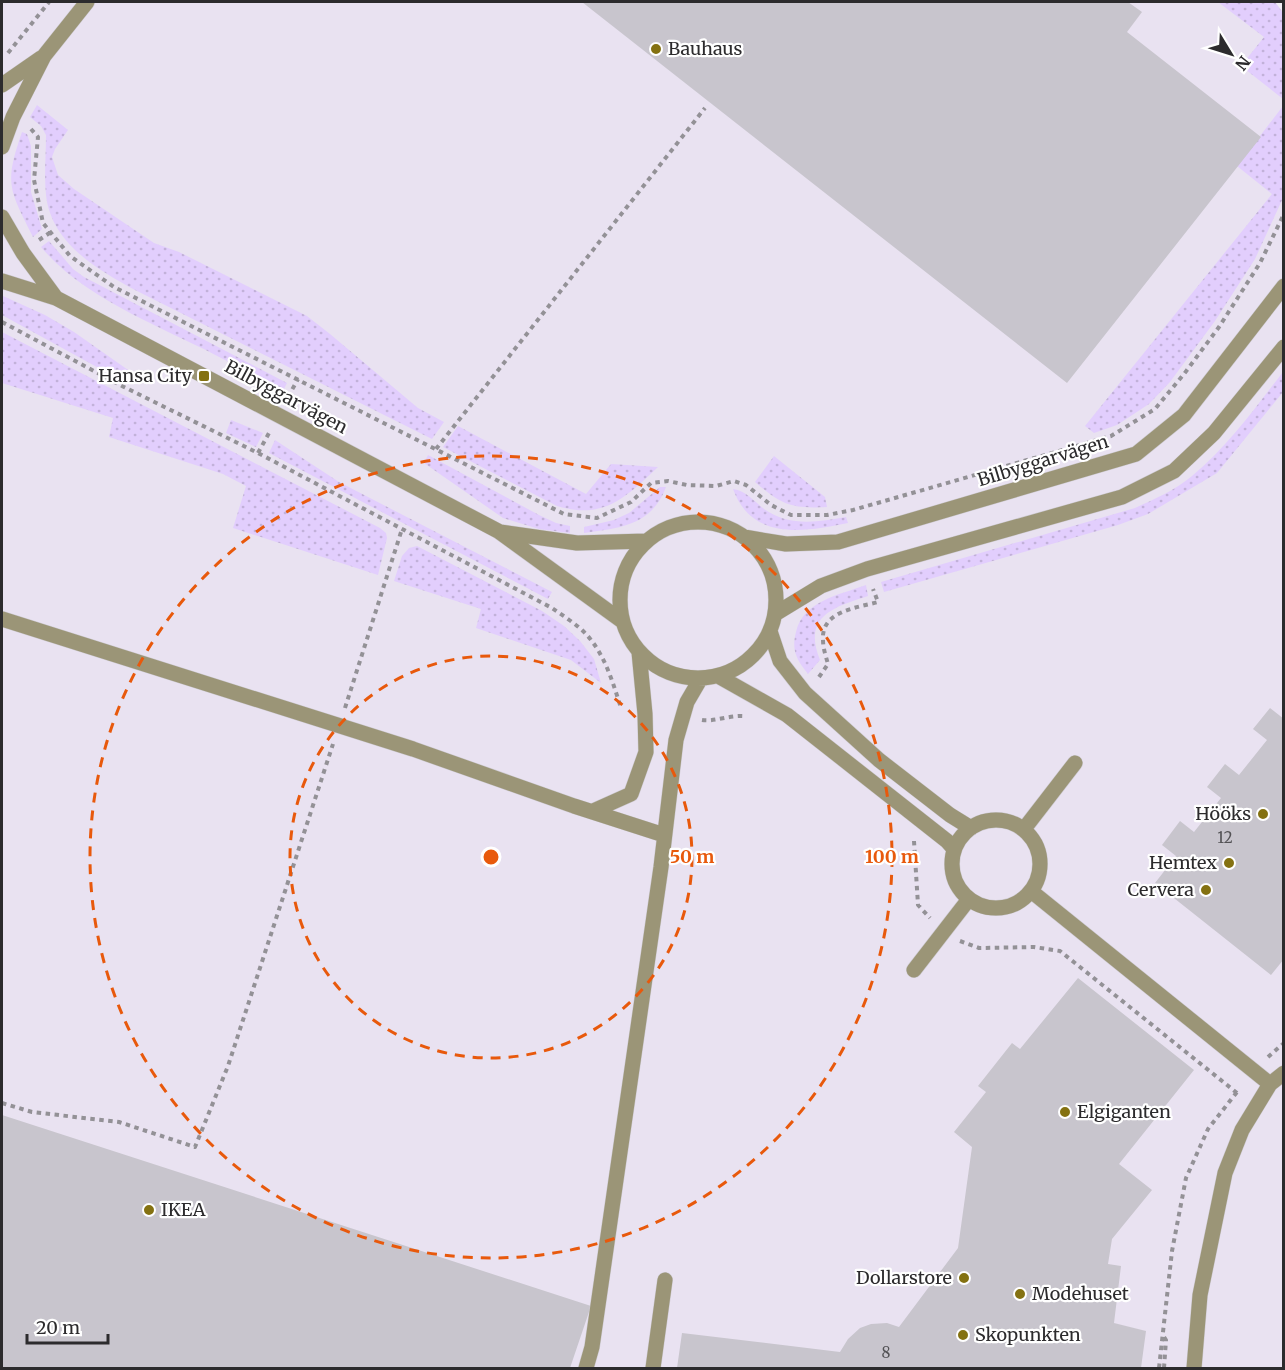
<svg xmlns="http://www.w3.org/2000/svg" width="1285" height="1370" font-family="Merriweather,serif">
<defs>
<pattern id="grass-dots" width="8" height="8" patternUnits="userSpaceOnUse" patternTransform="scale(1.5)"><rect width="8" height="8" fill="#e2cefd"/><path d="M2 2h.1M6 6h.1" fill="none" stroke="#c2b1d9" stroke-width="1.8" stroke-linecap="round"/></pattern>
</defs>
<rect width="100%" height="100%" fill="#f2eef6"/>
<path fill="#e9e2f1" d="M2 2H1275L1284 13 1283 1368H2Z"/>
<path fill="url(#grass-dots)" d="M1218 2H1275L1283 13V99L1241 66 1264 37Z
M37 105 68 130 55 149 52 157 58 175 74 189 154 243 179 252 307 316 330 334 418 408 444 422 432 439 135 290C98 270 51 243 46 195 44 175 46 155 46 135L41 126 30 117Z
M1283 106V198L1255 259 1215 321 1170 382 1149 404 1117 425 1094 433 1085 426 1272 194 1237 166Z
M22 132 27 134 31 146V192L42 229 33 237C9 189 4 184 22 132Z
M49 241 73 269 84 277 287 383 280 397C263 385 245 372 227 361 166 328 86 301 41 247Z
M3 296 45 315 74 332 131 372 126 383 2 315Z
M2 332 380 528 386 533 387 538 378 575 233 528 246 486 223 474 109 437 113 418 2 383Z
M1283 372V392L1217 473 1148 514 1118 525 884 592 881 582 1135 508C1155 499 1175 490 1192 476 1228 446 1255 408 1283 372Z
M231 420 263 433 256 447 226 433Z
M458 426 586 494 611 464 658 467C625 498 604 520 557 506L443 447Z
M275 440 339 482 552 592 548 599 269 453Z
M428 455 539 515 556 523 570 526V533L539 529 503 518 424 463Z
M774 456 825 497 827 507C791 509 782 505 755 482Z
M660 487H666C652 525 621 528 584 533V527L614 520 629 513Z
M733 489C746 491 754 501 764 509 790 527 817 522 846 517L848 523C804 532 752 541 733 489Z
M417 546 542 611 564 626 580 641 594 659 601 683 571 660 476 628 481 609 394 581 402 556 409 548Z
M866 585 868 596C834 607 802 616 820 660L808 674C797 660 791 651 796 632 803 601 839 595 866 585Z"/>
<path fill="#c8c5cd" d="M582 2H1128L1142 12 1127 32 1261 137 1067 383Z
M1270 708 1284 719V959L1271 975 1155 883 1176 856 1162 845 1180 821 1194 832 1221 798 1207 787 1225 764 1239 775 1267 740 1253 729Z
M1078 978 1194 1070 1119 1164 1152 1190 1112 1239 1108 1264 1121 1266 1114 1323 1146 1331 1141 1368H677L682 1333 840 1352 848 1339 860 1328 871 1324 887 1323 899 1327 958 1248 972 1147 954 1132 986 1092 978 1086 1012 1043 1020 1049Z
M2 1115 591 1306 570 1368H2Z"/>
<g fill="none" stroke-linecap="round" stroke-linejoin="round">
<g stroke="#cecbd2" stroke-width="16">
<path id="minor" d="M2 85 41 58
M2 147 13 117 44 56 87 2
M2 217 23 253 56 298
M2 281 56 298 498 531 622 621
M620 600a78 78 0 1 1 156 0a78 78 0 1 1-156 0Z
M500 532 577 543 646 541
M744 537 786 544 838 542 1136 454 1184 415 1284 286
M775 614 821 586 867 569 1122 497 1174 471 1214 433 1284 347
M2 619 413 749 574 806 664 835
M770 631 780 661 805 693 879 760 950 815 971 828
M718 676 787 715 947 841 954 849
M593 811 631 794 646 752 645 714 639 652
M952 864a44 44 0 1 1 88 0a44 44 0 1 1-88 0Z
M1024 829 1075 763
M1031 891 1270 1084
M914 970 969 899
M586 1368 592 1347 661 867 676 740 687 702 701 678
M653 1368 665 1280
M1194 1368 1200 1295 1225 1173 1242 1130 1270 1084 1284 1073"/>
</g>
<path stroke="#939196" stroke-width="4" stroke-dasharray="4.5 4.5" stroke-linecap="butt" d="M8 53 49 2
M31 129 38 137 34 180 43 223 70 256 114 287 564 514 597 518 631 502 651 483 668 481 687 485 716 486 734 481 746 485 771 505 791 515H827L853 510 1111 436 1155 409 1184 374 1219 327 1260 263 1284 214
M39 240 51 232
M2 322 124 387 258 453 552 608C562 615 573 622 582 630 604 651 612 680 621 708
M288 397 298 379
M436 449 705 108
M258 453 269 433
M819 677 828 664C826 657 823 648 823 640 821 611 856 608 878 602L873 589
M345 708 402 529
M702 720C714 722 730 715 744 716
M914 841 918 905 930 918
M960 941 979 948 1034 947 1060 951 1237 1093
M1268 1057 1284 1043
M2 1103 32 1112 119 1122 195 1147 228 1066 333 744
M1159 1368 1172 1251 1186 1178 1208 1129 1237 1092
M1164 1368 1166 1340 1164 1337"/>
<use href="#minor" stroke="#9b9577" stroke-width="15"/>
</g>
<g fill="none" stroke="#e8590c" stroke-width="3" stroke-dasharray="10 8">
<circle cx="491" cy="857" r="201"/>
<circle cx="491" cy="857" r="401"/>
</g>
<g fill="#847111" stroke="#fff" stroke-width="2">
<circle cx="656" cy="49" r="6"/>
<rect x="198" y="370" width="12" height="12" rx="3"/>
<circle cx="1263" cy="814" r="6"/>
<circle cx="1229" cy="863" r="6"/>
<circle cx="1206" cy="890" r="6"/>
<circle cx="1065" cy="1112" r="6"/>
<circle cx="149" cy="1210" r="6"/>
<circle cx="964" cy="1278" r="6"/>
<circle cx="1020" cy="1294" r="6"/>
<circle cx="963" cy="1335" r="6"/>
</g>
<g text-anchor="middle" stroke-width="4.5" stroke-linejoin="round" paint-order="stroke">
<g font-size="15" fill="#535255">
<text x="1225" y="843">12</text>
<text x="886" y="1358">8</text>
</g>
<g font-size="18" fill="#2c2b2d" stroke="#fff" text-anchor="start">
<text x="668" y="55">Bauhaus</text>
<text x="192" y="382" text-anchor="end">Hansa City</text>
<text x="1251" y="820" text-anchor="end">Hööks</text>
<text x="1217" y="869" text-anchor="end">Hemtex</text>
<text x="1194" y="896" text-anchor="end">Cervera</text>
<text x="1077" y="1118">Elgiganten</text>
<text x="161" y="1216">IKEA</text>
<text x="952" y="1284" text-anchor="end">Dollarstore</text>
<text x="1032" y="1300">Modehuset</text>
<text x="975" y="1341">Skopunkten</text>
</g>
<g font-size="18" fill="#2c2b2d" stroke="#fff">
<text transform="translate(286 397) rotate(28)" y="6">Bilbyggarvägen</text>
<text transform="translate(1043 461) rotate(-17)" y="6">Bilbyggarvägen</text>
</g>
</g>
<circle cx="491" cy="857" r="9" fill="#e8590c" stroke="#fff" stroke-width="3"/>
<g font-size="18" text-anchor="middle" font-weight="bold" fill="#e8590c" stroke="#fff" stroke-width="4.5" stroke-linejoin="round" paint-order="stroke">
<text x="692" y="863">50 m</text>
<text x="892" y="863">100 m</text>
</g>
<rect width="1285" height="1370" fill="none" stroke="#2c2b2d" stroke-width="6"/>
<g transform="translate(1231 54) rotate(128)" stroke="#ffffff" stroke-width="4.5" paint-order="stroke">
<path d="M0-4.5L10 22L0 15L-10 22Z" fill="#2c2b2d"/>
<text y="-9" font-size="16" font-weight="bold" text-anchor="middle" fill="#2c2b2d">N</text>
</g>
<path d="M27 1334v9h81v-9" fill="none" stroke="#2c2b2d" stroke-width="3"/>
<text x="36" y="1334" font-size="18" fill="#2c2b2d" stroke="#ffffff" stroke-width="4.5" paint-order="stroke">20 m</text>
</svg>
